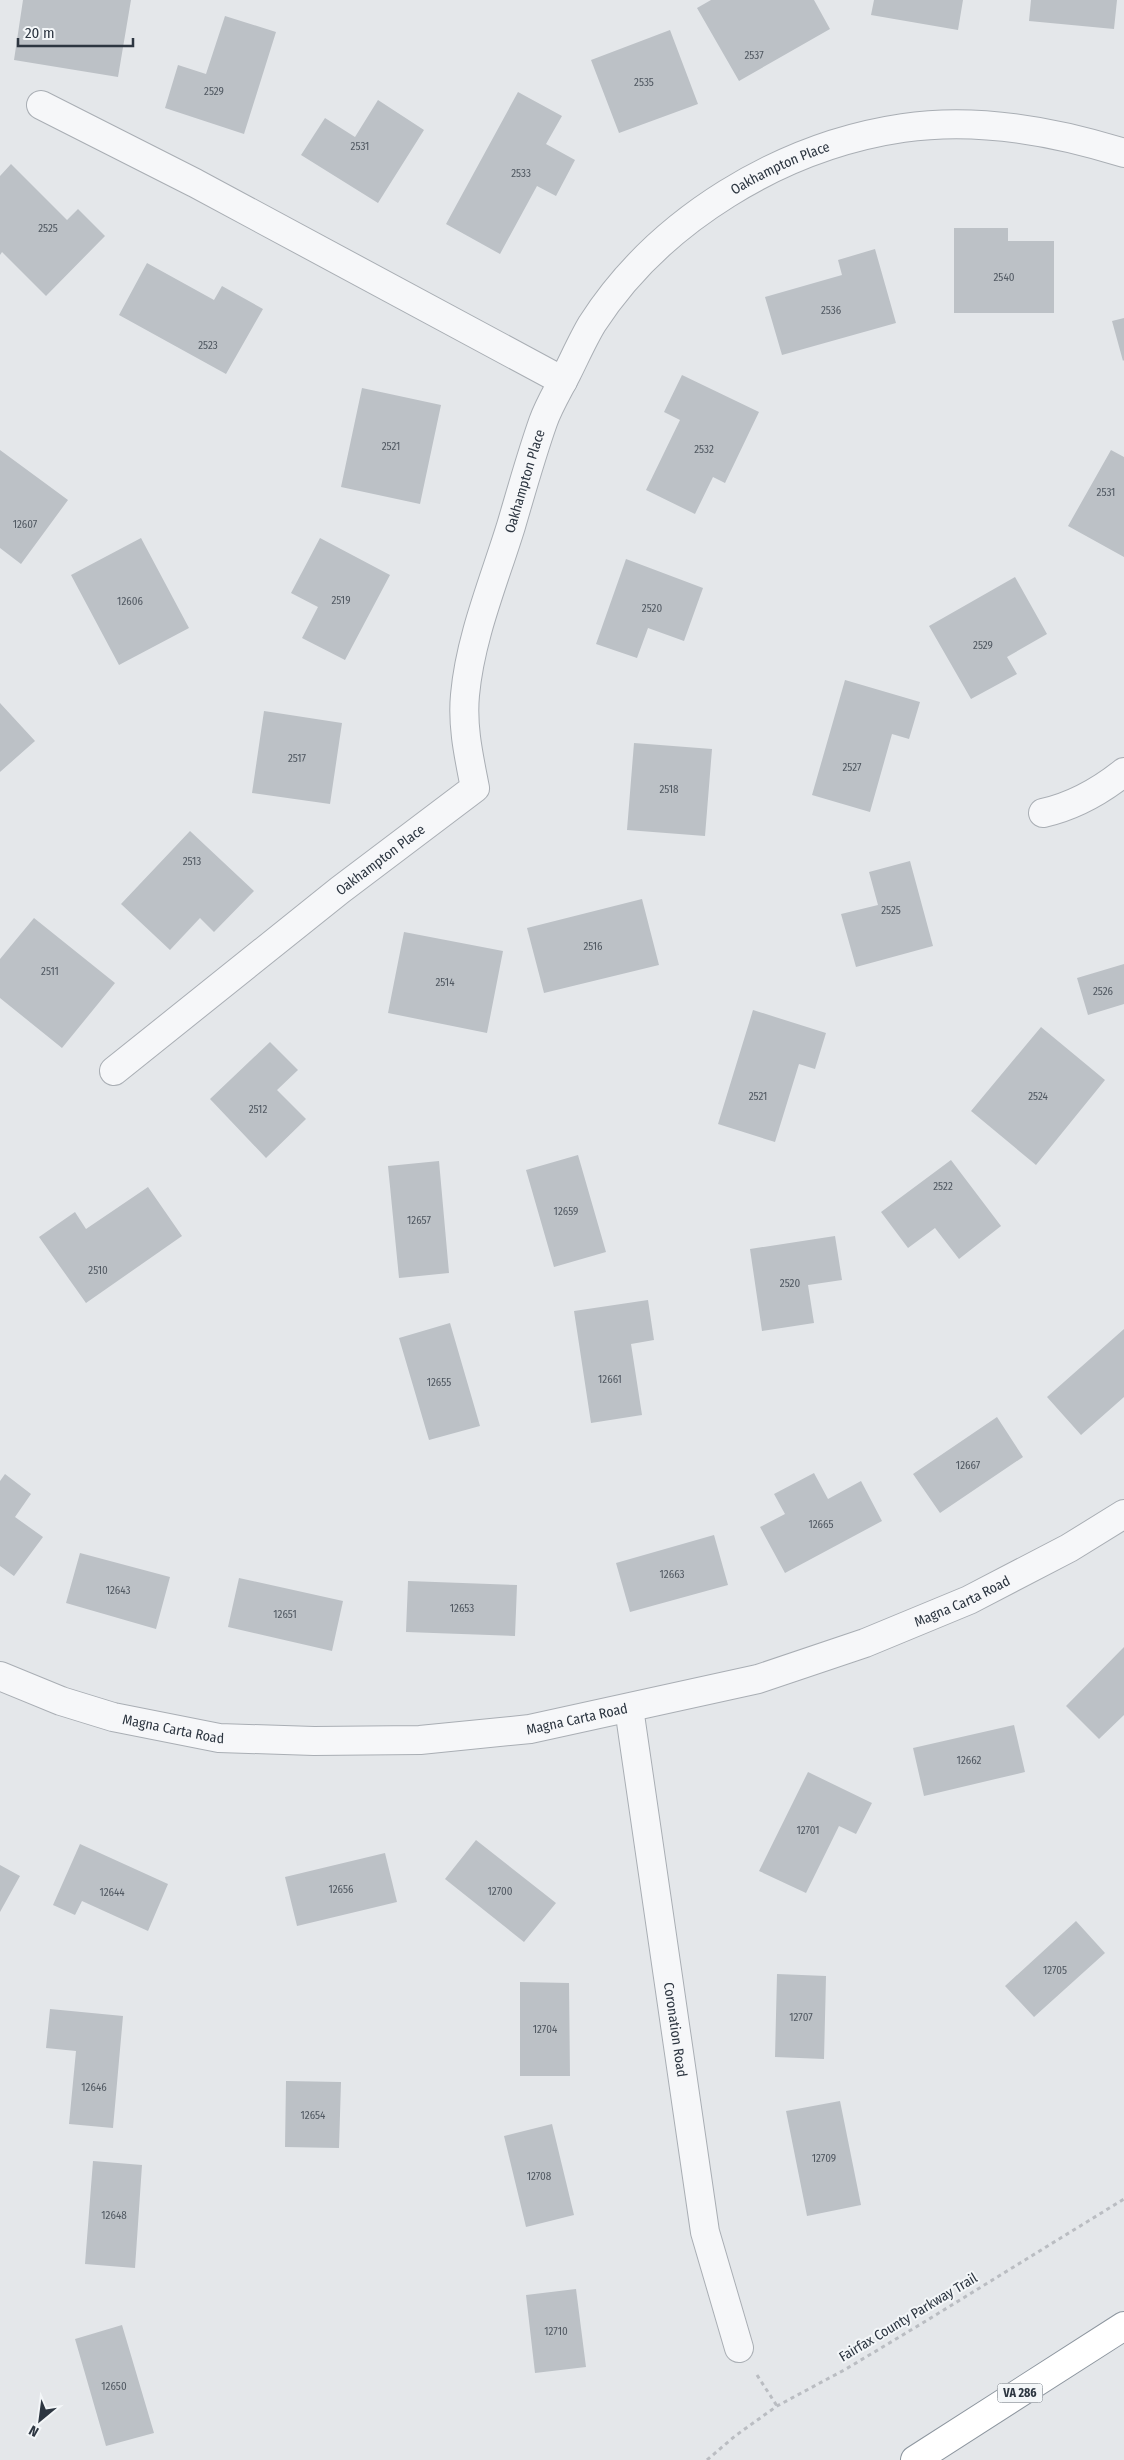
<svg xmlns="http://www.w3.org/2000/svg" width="1124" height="2460" font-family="'Fira Sans Condensed',sans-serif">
<rect width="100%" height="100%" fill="#e4e7ea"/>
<path fill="#bcc1c6" d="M23 0H131L118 77 14 60Z
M711 0H814L830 29 739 81 697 8Z
M874 0H963L958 30 871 15Z
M1031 0H1117L1114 29 1029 21Z
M225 16 276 32 244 134 165 108 178 65 206 74Z
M670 30 698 104 619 133 591 60Z
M518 92 562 116 546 144 575 160 556 196 537 186 500 254 446 224Z
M378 100 424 130 378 203 301 155 325 118 355 137Z
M11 164 67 220 78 209 105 236 46 296 2 252 0 255V176Z
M954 228H1008V241H1054V313H954Z
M875 249 896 323 782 355 765 297 842 275 838 260Z
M147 263 214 300 222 286 263 309 226 374 119 315Z
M1124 318V360L1123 361 1112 321Z
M682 375 759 412 725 483 713 477 695 514 646 490 680 420 664 412Z
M362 388 441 405 420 504 341 487Z
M0 450 68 500 21 564 0 548Z
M1111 450 1124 457V557L1068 526Z
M141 538 189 628 119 665 71 575Z
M320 538 390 575 345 660 302 638 318 607 291 593Z
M626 559 703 588 684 641 648 628 637 658 596 644Z
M1015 577 1047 634 1007 657 1017 674 971 699 929 626Z
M845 680 920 702 909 739 892 734 870 812 812 795Z
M0 703 35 741 0 772Z
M264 711 342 723 330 804 252 793Z
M634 743 712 749 705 836 627 830Z
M190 831 254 891 214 932 200 918 170 950 121 904Z
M910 861 933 946 856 967 841 914 878 905 869 872Z
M642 899 659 965 544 993 527 928Z
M34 918 115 983 62 1048 0 998V959Z
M404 932 503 951 487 1033 388 1013Z
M1124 964V1004L1088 1015 1077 978Z
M753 1010 826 1033 815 1069 799 1064 775 1142 718 1124Z
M1041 1027 1105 1080 1036 1165 971 1111Z
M270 1042 298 1070 277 1090 306 1119 266 1158 210 1099Z
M578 1155 606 1252 554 1267 526 1170Z
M951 1160 1001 1226 959 1259 935 1228 908 1248 881 1212Z
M439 1161 449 1273 399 1278 388 1166Z
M148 1187 182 1236 86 1303 39 1237 75 1212 86 1229Z
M835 1236 842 1280 808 1285 814 1323 762 1331 750 1249Z
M648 1300 654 1340 631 1344 642 1415 591 1423 574 1311Z
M450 1323 480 1426 429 1440 399 1338Z
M1124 1329V1397L1081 1435 1047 1397Z
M997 1417 1023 1457 940 1513 913 1474Z
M814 1473 828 1499 861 1481 882 1521 785 1573 760 1527 785 1514 774 1494Z
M5 1474 31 1494 15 1517 43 1537 14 1576 0 1566V1481Z
M714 1535 728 1585 630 1612 616 1563Z
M80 1553 170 1577 156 1629 66 1603Z
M239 1578 343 1601 332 1651 228 1627Z
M408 1581 517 1585 515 1636 406 1632Z
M1124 1647V1715L1099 1739 1066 1706Z
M1014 1725 1025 1772 924 1796 913 1748Z
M808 1772 872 1803 856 1834 839 1826 806 1893 759 1871Z
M476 1840 556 1903 524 1942 445 1879Z
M80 1844 168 1884 148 1931 82 1901 75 1915 53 1905Z
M385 1853 397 1902 297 1926 285 1877Z
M0 1865 20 1876 0 1912Z
M1076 1921 1105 1953 1034 2017 1005 1986Z
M777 1974 826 1976 824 2059 775 2057Z
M520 1982 569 1983 570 2076H520Z
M50 2009 123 2016 113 2128 69 2124 76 2051 46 2048Z
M286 2081 341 2082 339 2148 285 2147Z
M840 2101 861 2205 807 2216 786 2111Z
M552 2124 574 2215 526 2227 504 2136Z
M93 2161 142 2165 135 2268 85 2264Z
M576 2289 586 2367 535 2373 526 2295Z
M122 2325 154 2433 106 2446 75 2339Z"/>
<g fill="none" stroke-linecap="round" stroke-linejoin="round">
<g stroke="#a9aeb4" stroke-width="30">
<g id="minor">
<path d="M41 105 195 183 563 381"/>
<path d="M1043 813C1074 806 1099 792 1124 772"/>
<path id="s1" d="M114 1071 340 890 475 788C469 757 462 727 465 695 470 638 494 581 511 526 521 492 531 456 543 422 549 405 559 389 567 373 575 357 583 339 592 324 659 220 781 146 903 128 977 117 1054 131 1124 153"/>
<path id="s2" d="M0 1676 61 1701 113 1717 219 1738 314 1741 420 1740 530 1729 758 1679 865 1643 969 1600 1069 1548 1124 1514"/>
<path id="s3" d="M629 1708 705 2232 739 2348"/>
</g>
</g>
<g stroke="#8d969f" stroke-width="30">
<path id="highway" d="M915 2460 1124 2326"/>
</g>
<path stroke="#babdc2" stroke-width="3" stroke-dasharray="4 4" stroke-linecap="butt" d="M757 2375 777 2406
M707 2460 735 2436 777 2406 846 2369 921 2324 1124 2199"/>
<use href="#minor" stroke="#f6f7f9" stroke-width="28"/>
<use href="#highway" stroke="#fff" stroke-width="28"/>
</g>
<g text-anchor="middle" stroke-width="4" stroke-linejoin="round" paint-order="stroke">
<g font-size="11" fill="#515962">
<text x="754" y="59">2537</text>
<text x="644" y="86">2535</text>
<text x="214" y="95">2529</text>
<text x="360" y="150">2531</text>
<text x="521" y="177">2533</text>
<text x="48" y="232">2525</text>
<text x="1004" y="281">2540</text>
<text x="831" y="314">2536</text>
<text x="208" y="349">2523</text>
<text x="391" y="450">2521</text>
<text x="704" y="453">2532</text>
<text x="1106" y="496">2531</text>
<text x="25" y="528">12607</text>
<text x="341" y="604">2519</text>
<text x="130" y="605">12606</text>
<text x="652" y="612">2520</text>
<text x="983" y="649">2529</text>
<text x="297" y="762">2517</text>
<text x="852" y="771">2527</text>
<text x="669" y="793">2518</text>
<text x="192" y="865">2513</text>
<text x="891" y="914">2525</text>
<text x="593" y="950">2516</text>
<text x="50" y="975">2511</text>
<text x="445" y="986">2514</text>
<text x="1103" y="995">2526</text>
<text x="758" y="1100">2521</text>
<text x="1038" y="1100">2524</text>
<text x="258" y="1113">2512</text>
<text x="943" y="1190">2522</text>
<text x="566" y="1215">12659</text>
<text x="419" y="1224">12657</text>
<text x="98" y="1274">2510</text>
<text x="790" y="1287">2520</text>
<text x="610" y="1383">12661</text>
<text x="439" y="1386">12655</text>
<text x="968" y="1469">12667</text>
<text x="821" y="1528">12665</text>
<text x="672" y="1578">12663</text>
<text x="118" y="1594">12643</text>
<text x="462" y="1612">12653</text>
<text x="285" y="1618">12651</text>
<text x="969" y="1764">12662</text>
<text x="808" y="1834">12701</text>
<text x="341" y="1893">12656</text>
<text x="500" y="1895">12700</text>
<text x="112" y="1896">12644</text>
<text x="1055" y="1974">12705</text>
<text x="801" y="2021">12707</text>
<text x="545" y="2033">12704</text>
<text x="94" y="2091">12646</text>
<text x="313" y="2119">12654</text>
<text x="824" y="2162">12709</text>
<text x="539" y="2180">12708</text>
<text x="114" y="2219">12648</text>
<text x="556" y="2335">12710</text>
<text x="114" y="2390">12650</text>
</g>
<rect fill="#f3f6f8" stroke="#687078" stroke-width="1" x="997.5" y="2383.5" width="45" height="19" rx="4"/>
<g font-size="12" font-weight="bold" fill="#2d3641">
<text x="1020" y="2397">VA 286</text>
</g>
<g font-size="14" fill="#2d3641" stroke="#f3f6f8">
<text dy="5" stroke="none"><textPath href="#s1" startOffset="1195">Oakhampton Place</textPath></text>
<text dy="5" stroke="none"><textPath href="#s1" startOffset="775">Oakhampton Place</textPath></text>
<text dy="5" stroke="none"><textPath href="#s1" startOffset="340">Oakhampton Place</textPath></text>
<text dy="5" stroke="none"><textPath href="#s2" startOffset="992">Magna Carta Road</textPath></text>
<text dy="5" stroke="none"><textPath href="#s2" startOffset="588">Magna Carta Road</textPath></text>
<text dy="5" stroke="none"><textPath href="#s2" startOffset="182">Magna Carta Road</textPath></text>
<text dy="5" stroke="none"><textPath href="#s3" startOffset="325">Coronation Road</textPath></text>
<text transform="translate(908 2317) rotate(-31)" y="5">Fairfax County Parkway Trail</text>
</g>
</g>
<g transform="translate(40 2420) rotate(209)" stroke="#f3f6f8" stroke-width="4" paint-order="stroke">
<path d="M0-4L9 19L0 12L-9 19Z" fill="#2d3641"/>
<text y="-8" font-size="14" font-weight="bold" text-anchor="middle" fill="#2d3641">N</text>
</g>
<path d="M18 38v8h115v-8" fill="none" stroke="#2d3641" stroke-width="2.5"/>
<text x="25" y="38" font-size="15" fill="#2d3641" stroke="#f3f6f8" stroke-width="4" paint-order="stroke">20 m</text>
</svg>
